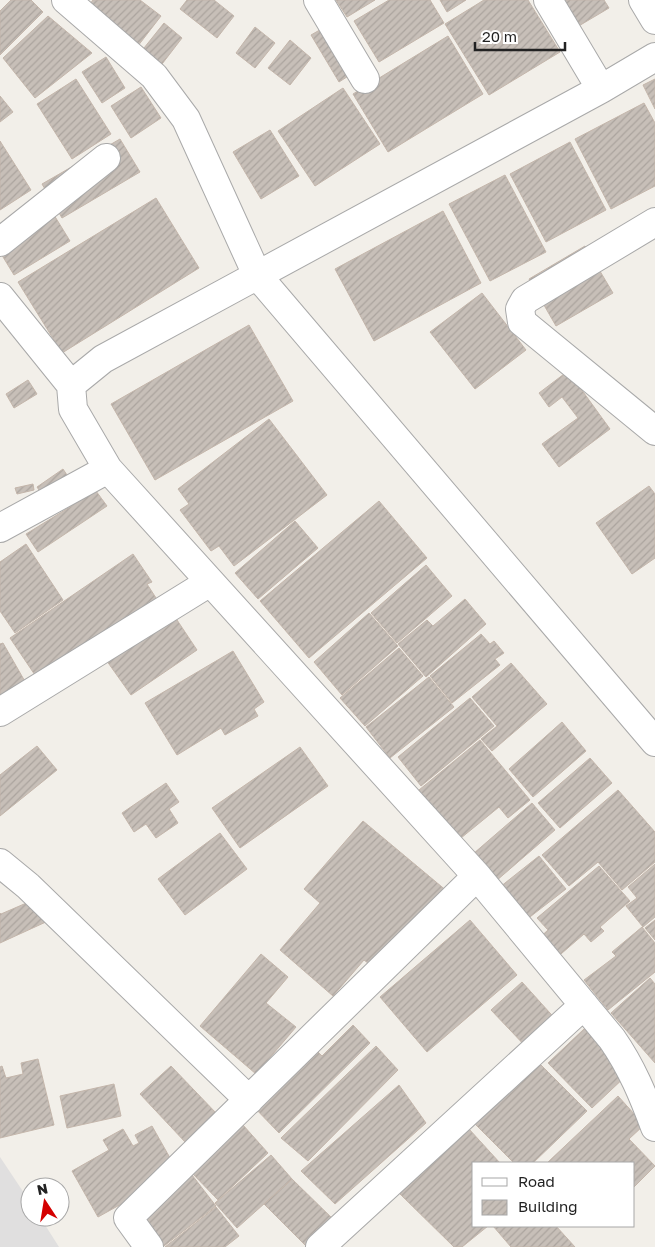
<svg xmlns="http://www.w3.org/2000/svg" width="655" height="1247" font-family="'Golos Text',sans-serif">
<defs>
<pattern id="building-hatch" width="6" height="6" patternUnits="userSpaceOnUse" patternTransform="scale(1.25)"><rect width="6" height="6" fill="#c7bfb8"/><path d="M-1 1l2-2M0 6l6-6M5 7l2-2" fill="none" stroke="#aba49e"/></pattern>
</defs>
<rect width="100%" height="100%" fill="#f2efe9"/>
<path fill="#e0dfdf" d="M0 1157 30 1202V1217H40L59 1247H0Z"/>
<path fill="url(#building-hatch)" stroke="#c4b6ab" d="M11 0H31L43 12 0 55V11Z
M93 0H140L161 16 134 51 84 11Z
M187 0H214L234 16 217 38 180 9Z
M336 0H375L347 17Z
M389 0H430L444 23 379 62 354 21Z
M440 0H466L447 12Z
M484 0H528L560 52 489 95 445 24Z
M561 0H604L609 8 577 27Z
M48 16 92 53 35 98 3 58Z
M339 19 367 64 339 82 311 35Z
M164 23 182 38 159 68 140 53Z
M255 27 275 43 255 68 236 53Z
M448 36 483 94 388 152 353 94Z
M290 40 311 58 290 85 268 68Z
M106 57 125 88 102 103 82 72Z
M76 79 111 134 72 159 37 104Z
M655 79V109L643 85Z
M141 87 161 118 131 138 111 106Z
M343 88 380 144 315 186 278 131Z
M0 96 13 112 0 122Z
M644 103 655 123V186L611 209 575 139Z
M270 130 299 176 261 199 233 152Z
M120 139 140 172 62 218 42 184Z
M0 141 31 190 0 210Z
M570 142 606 210 546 242 510 174Z
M505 175 546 252 490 281 449 204Z
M156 198 199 268 62 353 18 282Z
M443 211 481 283 374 341 335 269Z
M54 215 70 241 14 275 0 252Z
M585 246 613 293 556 326 529 279Z
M482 293 526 350 475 389 430 332Z
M249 325 293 401 155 480 111 404Z
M568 371 610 429 559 467 542 444 578 418 562 397 549 407 539 393Z
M28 380 37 394 14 408 6 394Z
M269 419 327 495 234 566 219 546 211 551 180 510 189 504 178 489Z
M63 469 71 481 45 499 37 487Z
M33 484 34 490 17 494 15 488Z
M649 486 655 494V558L632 574 596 523Z
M96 491 107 506 38 552 26 534Z
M379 501 427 558 309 658 260 601Z
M295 521 318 548 258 599 235 573Z
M26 544 63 600 15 633 0 611V562Z
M133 554 152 582 147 584 158 601 41 684 10 638Z
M426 565 452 596 397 643 371 613Z
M465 599 486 624 426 677 398 644 427 620 433 626Z
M171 611 197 650 131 695 104 657Z
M369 613 398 646 342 695 314 662Z
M481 634 490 644 494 641 504 653 495 659 500 665 452 703 430 676Z
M3 643 27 685 0 700V644Z
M399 648 423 676 365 726 340 698Z
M233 651 264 702 254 709 258 716 225 735 221 728 177 755 145 703Z
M511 663 547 704 492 751 481 739 497 726 472 697Z
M429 677 454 707 390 758 366 727Z
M470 698 494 726 421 786 398 757Z
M562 722 586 751 533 797 509 769Z
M480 740 530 800 508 818 499 807 461 838 419 790Z
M37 746 57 770 0 816V775Z
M300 747 328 786 240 848 212 808Z
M590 758 612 783 560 828 538 803Z
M166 783 179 802 169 809 178 823 156 838 146 824 134 832 122 813Z
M618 790 655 832V862L622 890 598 862 569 886 542 855Z
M532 803 555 830 496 881 473 854Z
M363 821 448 892 373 967 364 960 333 996 280 950 320 903 304 889Z
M220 833 247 869 185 915 158 879Z
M539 856 566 889 526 920 500 887Z
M655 864V917L643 927 626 906 637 898 628 887Z
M599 866 630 901 600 927 604 931 591 942 584 934 554 960 537 940 548 930 537 918Z
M38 898 48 921 0 943V913L1 914Z
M470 920 517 975 427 1052 380 997Z
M655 920V940L645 928Z
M642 927 655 943V972L608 1010 584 980 616 956 612 952Z
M261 954 288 977 266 1003 296 1027 256 1074 200 1026Z
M650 978 655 984V1063L611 1013Z
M522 982 559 1023 529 1050 491 1010Z
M353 1025 370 1043 279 1133 251 1104 311 1045 322 1056Z
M584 1029 628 1074 592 1108 548 1063Z
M376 1046 398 1070 308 1161 281 1138Z
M38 1059 54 1125 0 1138V1067L2 1066 6 1078 23 1074 21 1063Z
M538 1062 587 1111 533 1163H514L475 1124Z
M171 1066 217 1114 186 1143 140 1094Z
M114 1084 121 1116 67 1128 60 1096Z
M399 1085 426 1123 335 1204 301 1171Z
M618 1096 644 1125 629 1139 655 1166 634 1187V1163H547Z
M243 1125 268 1153 218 1200 192 1173Z
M152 1126 174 1165 159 1183 98 1217 72 1171 109 1150 103 1140 123 1129 133 1146 139 1143 135 1135Z
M469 1129 500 1163H474V1226H488L462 1247H454L400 1194Z
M271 1155 292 1179 237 1228 215 1203Z
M192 1175 216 1206 164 1246 141 1215Z
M292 1179 336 1222 307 1247 264 1204Z
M216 1207 239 1236 225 1247H165Z
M493 1226H556L575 1247H511Z"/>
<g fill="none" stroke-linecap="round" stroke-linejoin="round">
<g stroke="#a9a9a9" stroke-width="30">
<path id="minor" d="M66 0 154 76 186 119 257 275 655 742
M318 0 365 79
M548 0 601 89
M643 0 655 20
M655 57 601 89 103 359 71 385 73 409 108 469 477 876 612 1039C632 1068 643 1095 655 1127
M655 222 525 300 520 309 522 322 655 431
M0 242 106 158
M0 297 71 385
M0 528 108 469
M0 712 210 582
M0 863 28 886 249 1100
M149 1247 128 1218 477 876
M320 1247 584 1005"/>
</g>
<use href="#minor" stroke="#fff" stroke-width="28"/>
</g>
<rect x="472" y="1162" width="162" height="65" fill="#ffffff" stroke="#a7a7a7"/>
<rect x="482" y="1178" width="25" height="8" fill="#ffffff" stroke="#a7a7a7"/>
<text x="518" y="1187" font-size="15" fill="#222222">Road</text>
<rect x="482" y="1200" width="25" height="15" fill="url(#building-hatch)" stroke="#a7a7a7"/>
<text x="518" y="1212" font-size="15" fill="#222222">Building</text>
<g transform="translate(45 1202) rotate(348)"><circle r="24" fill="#ffffff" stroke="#a7a7a7"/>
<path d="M0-4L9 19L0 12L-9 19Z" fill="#d40000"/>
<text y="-8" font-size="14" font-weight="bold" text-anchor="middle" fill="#222222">N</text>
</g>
<path d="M475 42v8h90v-8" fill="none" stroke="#222222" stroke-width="2.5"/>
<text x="482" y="42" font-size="15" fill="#222222" stroke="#ffffff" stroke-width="4" paint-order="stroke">20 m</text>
</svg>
